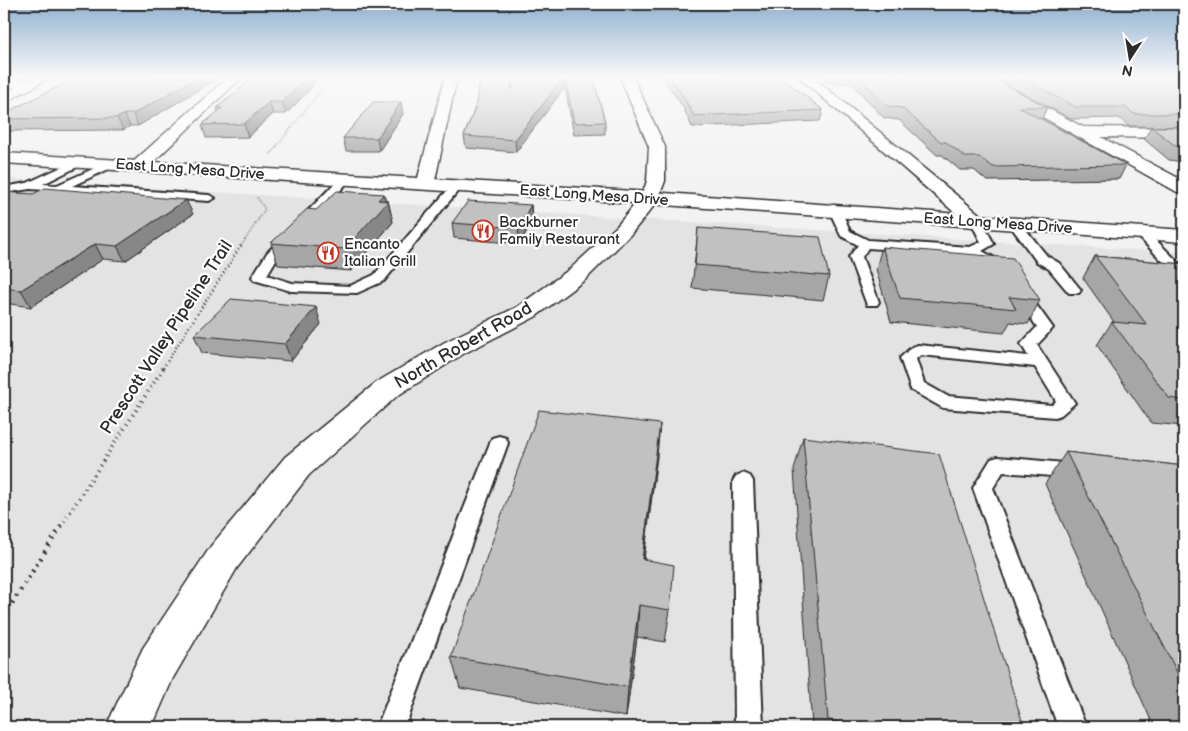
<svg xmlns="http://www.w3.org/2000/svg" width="1188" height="731" font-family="'Balsamiq Sans',sans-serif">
<rect width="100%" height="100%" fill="#f2f2f2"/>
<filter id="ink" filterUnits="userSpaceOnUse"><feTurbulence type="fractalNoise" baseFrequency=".02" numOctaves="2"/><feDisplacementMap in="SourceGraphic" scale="10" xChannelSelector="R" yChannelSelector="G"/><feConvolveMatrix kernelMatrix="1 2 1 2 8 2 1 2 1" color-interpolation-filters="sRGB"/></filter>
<g filter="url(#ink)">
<path fill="#e3e3e3" d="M4 179 1184 253V727H4Z"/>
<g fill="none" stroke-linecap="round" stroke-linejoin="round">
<g stroke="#2b2b2b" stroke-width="4">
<path id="service" d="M79 159 84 162 83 164 43 184 57 185 111 161 116 164 115 166 72 186 209 195 215 198 209 201 30 189 4 193V187L27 183Z
M344 177 349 180 348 182 277 258 267 275 292 283 350 286 374 275 452 185H460L461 187 384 281 357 293 291 291 254 280 252 277 267 253 340 178Z
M836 209 842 212 850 231 868 240 970 247 981 242 971 222 977 218 981 219 994 244 982 251 1006 264 999 268 969 255 868 248 862 257 879 302 877 305H867L849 257 858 245 841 236 830 212Z
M1015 220 1019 221 1047 256 1059 263 1081 290 1079 293H1069L1049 269 1037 262 1009 224Z
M1142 229 1146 230 1184 268V279L1179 278 1138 236 1136 233 1138 230Z
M1022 291 1027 292 1053 328 1037 345 1075 403 1061 415 1055 417 943 408 911 390 900 358 912 347 918 345 1028 356 1021 344 1037 327 1015 295ZM921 355 1035 367 1056 401 1052 405 947 396 924 383 916 359Z
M499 436 506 438 508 443 405 727H377L490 443 492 438Z
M998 457 1075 464 1082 466 1085 471 1082 476 1075 478 1003 472 993 488 1086 727H1058L973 488 991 459Z
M743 473 750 476 753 481 763 727H735L733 481 736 476Z"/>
</g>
<g stroke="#2b2b2b" stroke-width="3">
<path id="minor" d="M228 77H242L145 170H133L130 166 133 162Z
M445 77H457L434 185 431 189H419L416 185Z
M799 77H813L984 218 987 222 984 226 977 228 970 226Z
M971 77H988L1083 127 1184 128V138L1101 137 1184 181V193L1177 192Z
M4 79 32 80 39 84 32 88 4 87Z"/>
</g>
<g stroke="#2b2b2b" stroke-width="3">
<path id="tertiary" d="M34 77H51L4 103V94Z
M4 153 650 192 1184 230V242L650 204 4 163Z"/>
</g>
<g stroke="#2b2b2b" stroke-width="3">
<path id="secondary" d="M620 77H633L665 147V181L657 202 631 234 586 279 535 317 463 354 397 396 309 475 237 568 173 678 152 727H106L143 648 211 546 285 457 377 382 445 342 517 307 570 269 617 226 641 197 647 181 649 147Z"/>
</g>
<path stroke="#2b2b2b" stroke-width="2" stroke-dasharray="0.5 2" stroke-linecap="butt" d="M271 154 331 77
M241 246 265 209 256 196"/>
<path stroke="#2b2b2b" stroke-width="2.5" stroke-dasharray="1 3" stroke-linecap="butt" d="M163 368 242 244"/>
<path stroke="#2b2b2b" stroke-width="4" stroke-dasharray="1 4.5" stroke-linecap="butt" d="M61 526 164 367"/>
<path stroke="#2b2b2b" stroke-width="4.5" stroke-dasharray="2 5.5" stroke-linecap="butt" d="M4 616 62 525"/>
<use href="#service" fill="#fff" fill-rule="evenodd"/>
<use href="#minor" fill="#fff" fill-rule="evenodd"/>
<use href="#tertiary" fill="#fff" fill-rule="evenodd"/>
<use href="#secondary" fill="#fff" fill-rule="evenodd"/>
</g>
<path fill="#a6a6a6" stroke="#2b2b2b" d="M77 77H220L138 126H130L123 130 4 131V114Z
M254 77H315L312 87 286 114H273L248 137 206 138 202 125 218 112 217 108Z
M480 77H514L513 88 524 77H593L605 122V134L574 135 565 87 516 152 466 148 464 136 477 103Z
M662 77H781L823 110 820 121 692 127 683 107Z
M822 77H991L1047 107 1042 119H1041L1126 165 1119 179 987 181 974 170H960L942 155H937L899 120 884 118 851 83H826Z
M993 77H1184V127L1128 126 1119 118 1071 119Z
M403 114 379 151H346L343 138Z
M1151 127H1184V162L1169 160 1144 139Z
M4 192 193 214 125 261 103 259 31 307 4 303Z
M386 201H388L393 222 351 271 278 265 271 243 316 210Z
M531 205 532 220 520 244 454 238 452 223Z
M698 228 829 276 823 300 692 288Z
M882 247 1040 300 1028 324 1010 322 1004 333 891 322 876 269Z
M1095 256 1184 264V426L1151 423 1097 345 1112 322H1114L1083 278Z
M321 324 291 361 202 353 194 335Z
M803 437 1024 727H812L794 470Z
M1066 452 1184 466V727H1154L1045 484Z
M657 456 644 560 670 610 665 642 637 637 626 717 460 688 451 657Z"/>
<path fill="#878787" stroke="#2b2b2b" d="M198 77H220L138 126 133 114Z
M307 77H315L312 87 286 114 282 102Z
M512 77H514L512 100 511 90Z
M564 77H565V87L516 152 515 140Z
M269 102 273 114 248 137 244 124Z
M401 102 403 114 379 151 377 138Z
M124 114 130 126 123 130 117 118Z
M384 194 386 203 388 201 393 222 351 271 345 249 378 200Z
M186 200 193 214 125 261 117 246Z
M531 205 532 220 520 244 518 228Z
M95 244 103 259 31 307 21 290Z
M316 307 321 324 291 361 285 344Z
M660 424 657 456 639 591 642 559Z
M639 605 637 637 626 717 628 687Z"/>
<path fill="#c1c1c1" stroke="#2b2b2b" d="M77 77H198L133 114H124L117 118 4 119V114Z
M254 77H307L282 102H269L244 124 202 125 222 108H217Z
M480 77H512L511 90 524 77H564L515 140 464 136 477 103Z
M565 77H593L605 122 574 123Z
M670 77H781L823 110 694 116 683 96Z
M859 77H991L1047 107H1019L1126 165 993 167 979 157H965L946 142H941L902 108 887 106Z
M1018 77H1174L1184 82V114H1134L1125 107H1076Z
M373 102H401L377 138H343Z
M1151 127H1184V148L1177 147Z
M45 188 186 200 117 246 95 244 21 290 4 288V192L33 194Z
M337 191 384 194 378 200 388 201 345 249 271 243 307 209 316 210Z
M468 201 531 205 518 228 452 223Z
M698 228 820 237 829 276 695 265Z
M882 247 1013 258 1040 300 1009 297 1016 309 900 298Z
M1095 256 1184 264V400L1169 398 1112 322 1147 325Z
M231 299 316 307 285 344 194 335Z
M539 410 660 424 642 559 674 565 670 610 639 605 628 687 451 657Z
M803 437 939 454 1024 727H867L828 720Z
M1066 452 1184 466V686Z"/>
</g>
<linearGradient id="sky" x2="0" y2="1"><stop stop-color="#8fb0d0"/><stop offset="0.43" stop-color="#f9f9f9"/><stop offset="1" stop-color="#f9f9f9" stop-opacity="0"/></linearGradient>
<rect width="1188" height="180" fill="url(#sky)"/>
<defs>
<g id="restaurant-ring" transform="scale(1.125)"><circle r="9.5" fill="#fff" stroke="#c8321e" stroke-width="1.5"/><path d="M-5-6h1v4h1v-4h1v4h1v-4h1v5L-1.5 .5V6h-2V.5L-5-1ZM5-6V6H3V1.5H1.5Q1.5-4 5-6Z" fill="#c8321e"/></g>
</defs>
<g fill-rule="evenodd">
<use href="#restaurant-ring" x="483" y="231"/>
<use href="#restaurant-ring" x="328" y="253"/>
</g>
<g text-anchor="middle" stroke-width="4.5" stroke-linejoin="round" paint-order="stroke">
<g font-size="15" fill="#2b2b2b" stroke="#fff">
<text transform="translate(190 169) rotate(4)" y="5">East Long Mesa Drive</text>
<text transform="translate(594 195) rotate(4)" y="5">East Long Mesa Drive</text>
<text transform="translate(998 223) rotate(4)" y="5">East Long Mesa Drive</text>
</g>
<g font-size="15" fill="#2b2b2b" stroke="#fff" text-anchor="start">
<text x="499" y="227">Backburner<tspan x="499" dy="17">Family Restaurant</tspan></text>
<text x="344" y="249">Encanto<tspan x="344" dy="17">Italian Grill</tspan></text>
</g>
<g font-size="18" fill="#2b2b2b" stroke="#fff">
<text transform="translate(166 337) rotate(-57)" y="6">Prescott Valley Pipeline Trail</text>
<text transform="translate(463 345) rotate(-30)" y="6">North Robert Road</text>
</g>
</g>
<rect width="1188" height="731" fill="none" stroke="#fff" stroke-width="20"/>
<rect x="10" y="10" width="1168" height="711" fill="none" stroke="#2b2b2b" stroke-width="2" filter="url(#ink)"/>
<g transform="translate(1130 58) rotate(192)" stroke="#ffffff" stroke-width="4" paint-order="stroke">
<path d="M0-4L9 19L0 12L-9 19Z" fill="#2b2b2b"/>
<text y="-8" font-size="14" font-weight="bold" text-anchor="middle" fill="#2b2b2b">N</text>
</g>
</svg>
